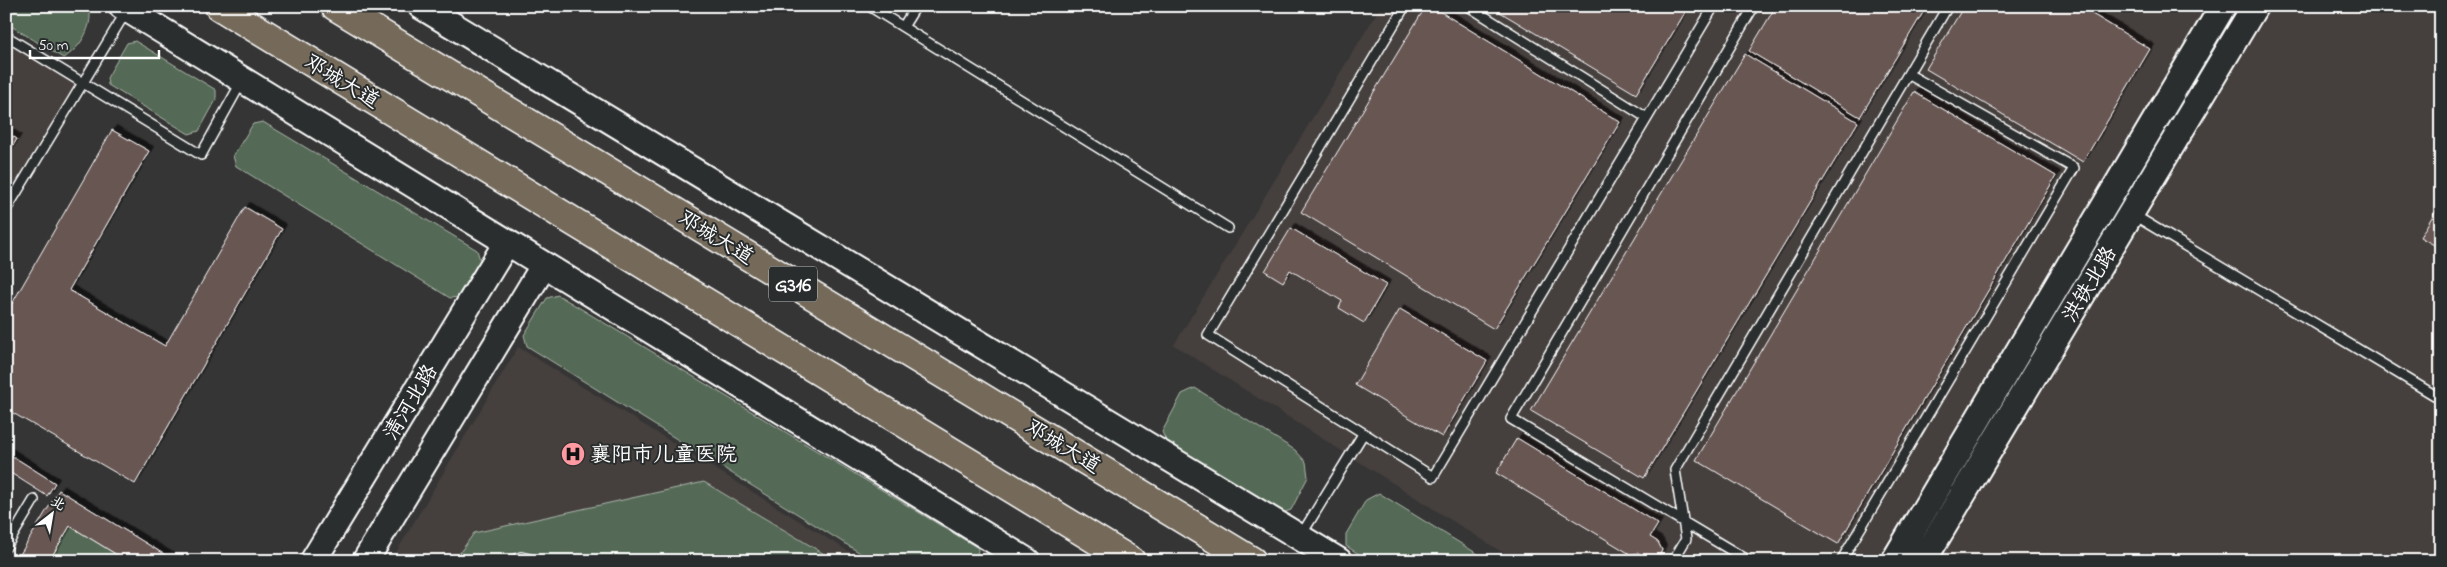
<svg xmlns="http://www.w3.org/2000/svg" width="2447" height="567" font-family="'Indie Flower','LXGW WenKai TC',sans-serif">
<defs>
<filter id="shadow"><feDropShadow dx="4.5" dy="-4.5" stdDeviation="0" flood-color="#0009"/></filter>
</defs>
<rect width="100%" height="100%" fill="#363535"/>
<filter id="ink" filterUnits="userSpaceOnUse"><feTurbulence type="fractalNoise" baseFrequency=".02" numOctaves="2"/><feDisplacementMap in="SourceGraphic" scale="10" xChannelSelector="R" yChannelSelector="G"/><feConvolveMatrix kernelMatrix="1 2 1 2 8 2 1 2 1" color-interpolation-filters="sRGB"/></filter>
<g filter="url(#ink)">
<path fill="#453f3e" d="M1381 6H2441V561H1516L1174 345Z
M6 36 84 83 6 210Z
M518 347 864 561H391Z"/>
<path fill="#556b57" stroke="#aab5ab" d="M6 6H79L90 13C91 30 79 50 63 58L6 23Z
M135 41 216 90V100L199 131 189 134 108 85 107 78 127 43Z
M263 122 477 250 480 260 459 297 450 298 236 166 233 156 253 124Z
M558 295 978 548 977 560 873 561 527 346 524 335 547 298Z
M1195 388 1295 450 1306 462 1308 477 1291 510 1280 514 1167 443 1162 432 1182 394Z
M704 482 836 561H454L474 533Z
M1379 493 1489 561H1370L1346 546V534L1366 500Z
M70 526 127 561H49Z"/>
<path fill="#685752" stroke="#fff" filter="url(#shadow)" d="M1426 6H1431L1620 122 1494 329 1301 212Z
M1490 6H1689L1636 94Z
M1776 6H1927L1860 117 1749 51Z
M1964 6H2079L2150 49 2083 162 1926 69Z
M1745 54 1858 122 1644 478 1531 411Z
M1914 92 2056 176 1838 544 1696 460Z
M112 130 149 151 69 290 165 346 245 207 282 229 135 484 6 409V314Z
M6 132 17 139 6 157Z
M2441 202V249L2420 237Z
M1291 228 1386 285 1364 323 1339 308 1342 301 1290 270 1283 282 1265 271Z
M1400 309 1487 361 1442 437 1355 385Z
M1517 438 1658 524 1650 537 1658 542 1662 550 1659 557 1651 561 1645 560 1639 553 1630 554 1496 473Z
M6 452 55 483 47 496 6 470Z
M59 490 175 561H127L70 526 49 561H16Z"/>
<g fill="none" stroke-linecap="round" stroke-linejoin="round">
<g stroke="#fff" stroke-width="12">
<path id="lane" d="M869 6 1228 228
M1405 6 1208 335 1433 477 1714 6
M1468 6 1647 118
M903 27 916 6
M6 36 201 155 242 81
M6 210 127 10
M2132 214 2441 399
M1300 537 1363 434
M6 547 34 500
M511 561 521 557 538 561
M1673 561 1686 539 1675 470 1948 6
M1749 561 1511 419 1754 6
M1841 561 2074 168 1908 74"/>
</g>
<g stroke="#fff" stroke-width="29">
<path id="secondary" d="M122 6 1027 561
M421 6 1339 561
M313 561 507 242
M365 561 544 265
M1894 561 2223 6
M1923 561 2255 6"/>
</g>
<g stroke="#fff" stroke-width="31">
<path id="highway" d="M219 6 1131 561
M335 6 1252 561"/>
</g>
<use href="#lane" stroke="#2a2d2e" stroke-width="9"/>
<use href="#secondary" stroke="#2a2d2e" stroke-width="25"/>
<use href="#highway" stroke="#746a5a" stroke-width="28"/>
</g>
</g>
<defs>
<g id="hospital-disc" transform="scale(1.25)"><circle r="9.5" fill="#ff9aa2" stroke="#2a2d2e"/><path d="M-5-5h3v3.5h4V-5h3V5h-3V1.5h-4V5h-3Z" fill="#111"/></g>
</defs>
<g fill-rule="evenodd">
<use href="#hospital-disc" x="573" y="454"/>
</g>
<g text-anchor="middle" stroke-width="4" stroke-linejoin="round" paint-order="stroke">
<rect fill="#2a2d2e" stroke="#bfc0c0" stroke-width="1" x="769" y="266.5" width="48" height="35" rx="4"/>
<g font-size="20" font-weight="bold" fill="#fff">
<text x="793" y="291">G316</text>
</g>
<g font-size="21" fill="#fff" stroke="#2a2d2e">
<text transform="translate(342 81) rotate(31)" y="7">邓城大道</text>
<text transform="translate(716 237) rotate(31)" y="7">邓城大道</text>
<text transform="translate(2089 284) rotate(-59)" y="7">洪铁北路</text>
<text transform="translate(410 402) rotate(-59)" y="7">清河北路</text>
<text transform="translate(1063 446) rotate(31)" y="7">邓城大道</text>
</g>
<g font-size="21" fill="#fff" stroke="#2a2d2e" text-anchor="start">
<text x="590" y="461">襄阳市儿童医院</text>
</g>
</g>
<rect width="2447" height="567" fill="none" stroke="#2a2d2e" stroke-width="25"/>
<rect x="12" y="12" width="2422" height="542" fill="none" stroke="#fff" stroke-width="2" filter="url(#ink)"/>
<g transform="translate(52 514) rotate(31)" stroke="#2a2d2e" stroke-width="4" paint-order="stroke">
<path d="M0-4L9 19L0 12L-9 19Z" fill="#ffffff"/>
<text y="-8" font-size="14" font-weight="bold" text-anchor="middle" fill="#ffffff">北</text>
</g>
<path d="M30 50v8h129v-8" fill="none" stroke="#ffffff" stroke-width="2.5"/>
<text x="38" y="50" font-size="15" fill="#ffffff" stroke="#2a2d2e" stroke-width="4" paint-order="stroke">50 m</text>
</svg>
